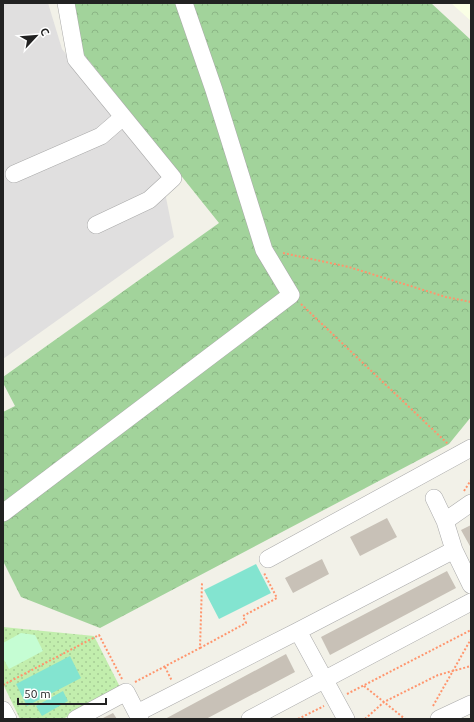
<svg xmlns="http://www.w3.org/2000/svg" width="474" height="722" font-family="Ubuntu,sans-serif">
<defs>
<pattern id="grass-dots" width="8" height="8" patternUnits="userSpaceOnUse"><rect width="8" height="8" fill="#c2eead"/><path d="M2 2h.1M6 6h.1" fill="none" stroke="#a6cc95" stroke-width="1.8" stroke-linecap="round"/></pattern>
<pattern id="forest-crowns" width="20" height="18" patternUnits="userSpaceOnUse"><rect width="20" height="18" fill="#a2d39b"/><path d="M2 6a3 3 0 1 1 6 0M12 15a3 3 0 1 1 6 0" fill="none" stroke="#8bb585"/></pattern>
</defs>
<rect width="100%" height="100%" fill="#f2f1e8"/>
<path fill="#e0dfdf" d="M3 3H48L62 49 162 178 174 237 3 359Z"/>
<path fill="#faffe5" d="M451 3H471V21Z"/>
<path fill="url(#grass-dots)" d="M3 627 94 636 120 687 63 719H20L3 684Z"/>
<path fill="url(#forest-crowns)" d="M62 3H431L471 40V417L449 444 100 628 21 597 3 561V412L15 406 3 383V377L219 223 82 52Z"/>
<path fill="#c5fdd3" d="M21 633 35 635 43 651 9 669 3 658V643Z"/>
<path fill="#83e4d0" d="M256 564 271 593 219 619 204 590Z
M70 656 81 678 27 706 16 684Z
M63 691 68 701 42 716 36 706Z"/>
<path fill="#c8c1b7" d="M387 518 397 537 360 556 350 537Z
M471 525V548L461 530Z
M322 559 329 574 293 593 285 578Z
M447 571 456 588 330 655 321 637Z
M286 654 295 672 206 719H165Z
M113 713 117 719H101Z"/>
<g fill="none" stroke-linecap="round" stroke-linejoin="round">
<g stroke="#a9a9a9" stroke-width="18">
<path id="minor" d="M66 3 76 59 173 178 149 200 96 225
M14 174 101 136 123 117
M434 498 445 521
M3 513 291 295 264 250 214 90 184 3
M454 550 445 521 471 503
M268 559 471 448
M298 631 454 550 471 585
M3 710 8 719
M137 713 298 631 346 719
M76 719 126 692 140 719
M250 719 471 602
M439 719 471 704"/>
</g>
<path stroke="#ff956d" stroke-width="2" stroke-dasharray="2 2" stroke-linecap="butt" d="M283 253 349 267 446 297 471 302
M301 304 448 444
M464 491 471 480
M200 648 246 623 243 616 277 598 264 573
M165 667 172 681
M135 682 200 648 202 583
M3 685 99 635 122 679
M364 686 405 719
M347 694 471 630
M433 706 471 639
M298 719 324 706
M365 719 384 702 438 675 471 666"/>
<use href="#minor" stroke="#fff" stroke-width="17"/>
</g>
<rect width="474" height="722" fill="none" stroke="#222222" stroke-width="8"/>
<g transform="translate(36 36) rotate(64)" stroke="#ffffff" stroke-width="3" paint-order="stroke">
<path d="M0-3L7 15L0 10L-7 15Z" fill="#222222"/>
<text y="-6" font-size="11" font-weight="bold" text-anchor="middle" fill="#222222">С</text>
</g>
<path d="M18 698v6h88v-6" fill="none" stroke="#222222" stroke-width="2"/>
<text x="24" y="698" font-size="12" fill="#222222" stroke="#ffffff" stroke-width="3" paint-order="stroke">50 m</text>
</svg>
